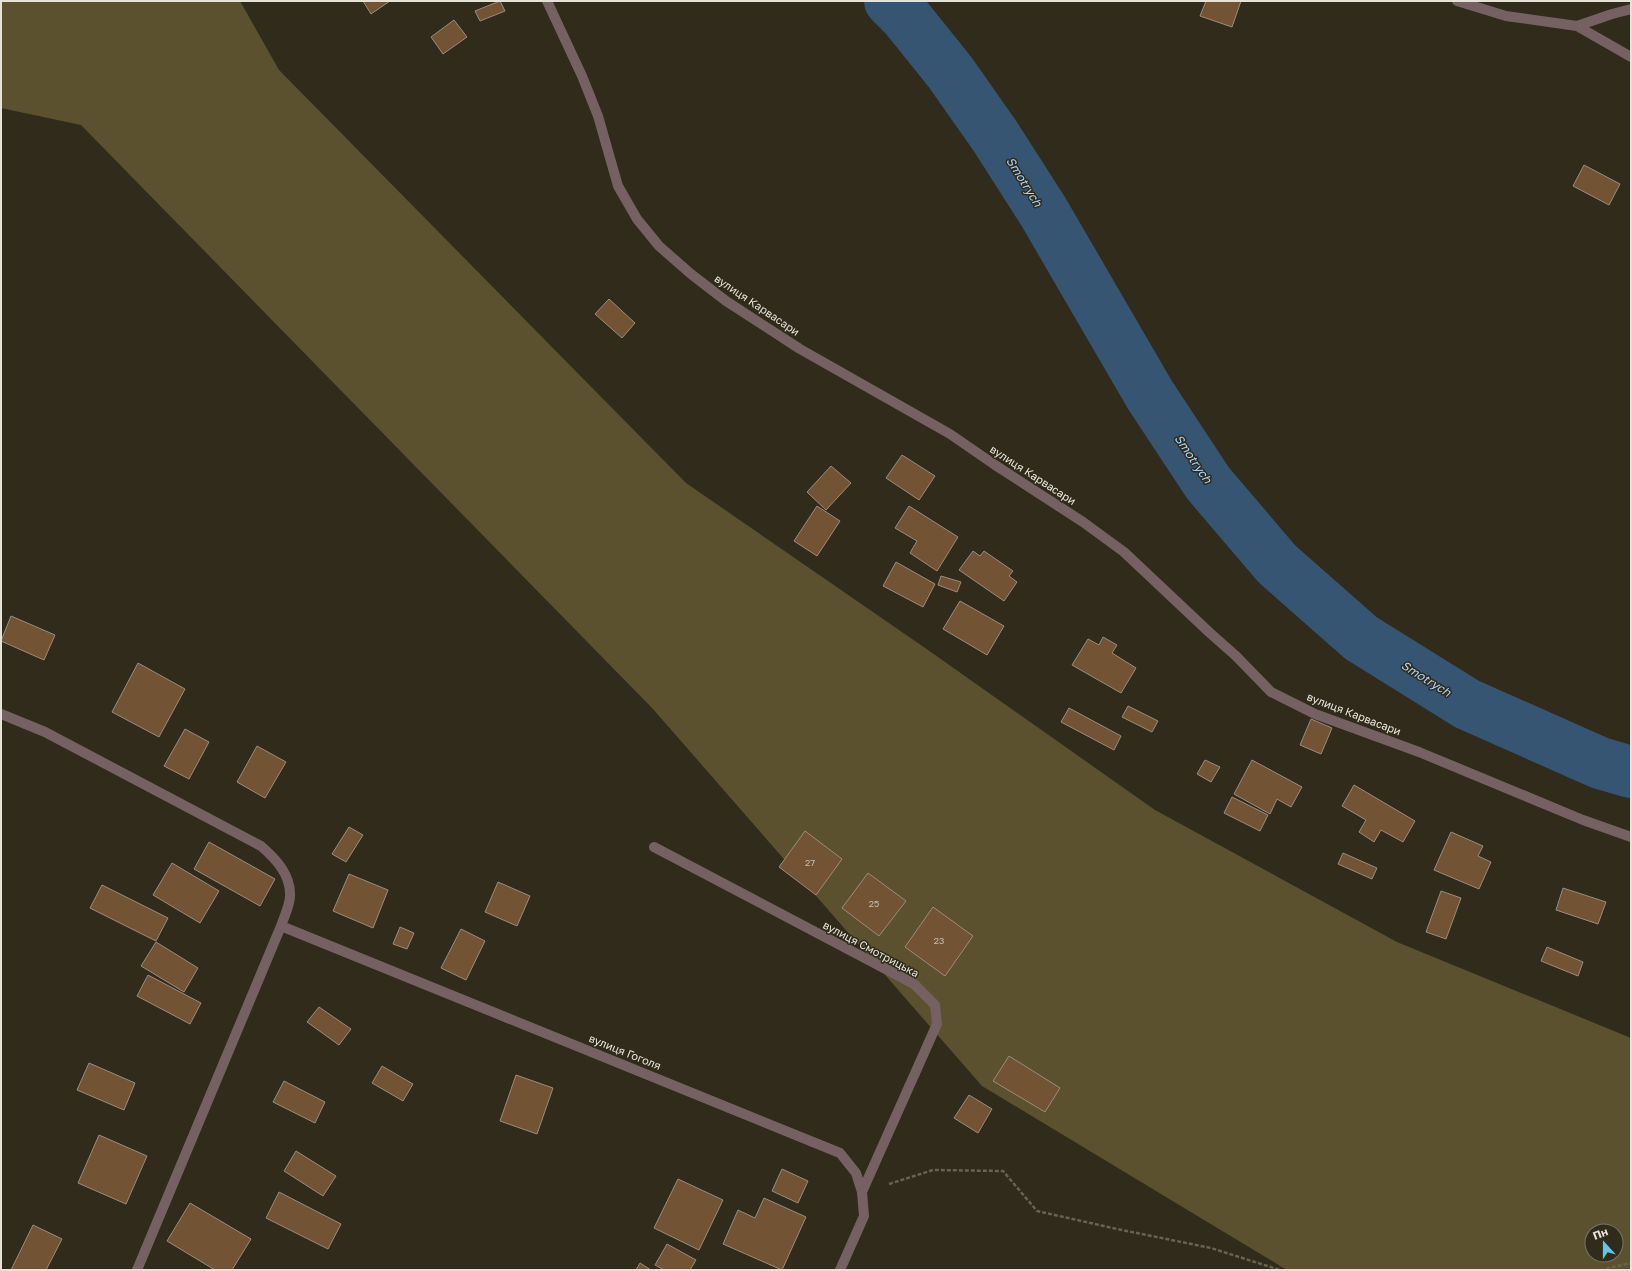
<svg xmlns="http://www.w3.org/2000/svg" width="1632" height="1271" font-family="'Golos Text',sans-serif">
<rect width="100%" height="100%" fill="#302b1b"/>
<path fill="#5b512f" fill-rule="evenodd" d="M1 1H240L279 70 686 483 928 650 1155 810 1397 942 1631 1038V1270H1287L982 1086 653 709 81 125 1 108ZM1592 1231H1616V1255H1592Z"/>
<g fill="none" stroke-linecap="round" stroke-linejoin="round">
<path stroke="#355572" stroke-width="52" d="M890 1 905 16 950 72 995 136 1043 211 1150 395 1208 483 1277 564 1361 638 1467 704 1600 763 1631 772"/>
</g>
<path fill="#725334" stroke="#9c8c7e" d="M363 1H390L371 14Z
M500 1 505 11 480 21 475 11Z
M1206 1H1241L1232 27 1200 16Z
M454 20 467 37 443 54 431 37Z
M1584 165 1620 184 1609 205 1573 186Z
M609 299 635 323 622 338 595 314Z
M902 455 935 476 919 500 886 478Z
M831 466 851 483 826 510 807 492Z
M817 506 840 521 817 556 794 541Z
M909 506 958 537 937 571 910 553 917 541 895 528Z
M973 551 980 556 984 551 1013 571 1009 576 1017 582 1004 601 959 570Z
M896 562 935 584 923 607 883 586Z
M941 576 961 582 957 592 938 585Z
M960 601 1004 626 987 655 943 629Z
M11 616 55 635 44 660 1 641Z
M1103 637 1117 645 1112 653 1136 668 1121 693 1072 665 1088 639 1099 645Z
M138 663 185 689 159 737 112 712Z
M1128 706 1158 721 1152 732 1122 717Z
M1069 708 1121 736 1114 750 1061 722Z
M1311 719 1332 728 1321 754 1300 745Z
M185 729 209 742 189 779 164 766Z
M257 746 286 762 265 798 237 782Z
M1205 760 1220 767 1211 782 1197 774Z
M1252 760 1302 787 1291 807 1277 799 1270 814 1234 794Z
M1354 785 1415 821 1403 842 1381 830 1374 842 1359 832 1366 820 1342 806Z
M1232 797 1268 815 1260 831 1224 813Z
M349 827 363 835 346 862 332 854Z
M805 831 842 859 816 895 779 867Z
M1451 832 1483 846 1478 856 1491 862 1479 889 1434 870Z
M209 842 275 879 260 906 194 869Z
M1343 853 1377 868 1372 879 1338 864Z
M172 863 219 891 200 923 153 895Z
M868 873 906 901 879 936 842 908Z
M349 874 388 890 373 928 333 911Z
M498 882 530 896 517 926 485 912Z
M102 885 168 918 156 941 90 908Z
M1563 888 1606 902 1598 924 1556 910Z
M1441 891 1461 898 1446 939 1426 932Z
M933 907 973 936 945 976 905 947Z
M400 927 414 933 407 949 393 944Z
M461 929 485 941 466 980 441 968Z
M156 942 198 968 184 992 141 966Z
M1547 947 1583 962 1578 976 1541 961Z
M148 975 201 1003 190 1024 137 996Z
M319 1007 351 1029 339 1045 307 1022Z
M1009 1056 1060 1088 1045 1112 993 1081Z
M89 1063 135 1083 124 1110 77 1090Z
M382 1066 413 1084 403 1101 372 1083Z
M516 1075 553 1088 537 1134 500 1121Z
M284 1081 325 1102 315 1123 273 1102Z
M969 1095 992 1109 978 1133 954 1118Z
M99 1135 147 1156 126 1204 78 1183Z
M296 1151 336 1176 323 1196 284 1171Z
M782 1169 808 1181 798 1203 772 1191Z
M678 1179 723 1200 699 1250 654 1228Z
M279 1192 341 1224 328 1249 266 1218Z
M764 1198 806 1217 782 1270 723 1244 738 1210 755 1218Z
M190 1203 251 1239 232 1270H215L167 1241Z
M33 1225 62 1239 46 1270H11Z
M667 1244 696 1260 690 1270H664L655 1265Z
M640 1263 651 1270H636Z"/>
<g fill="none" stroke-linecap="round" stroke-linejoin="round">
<path stroke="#676254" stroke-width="2.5" stroke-dasharray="4 2" stroke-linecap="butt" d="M889 1184 933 1170 1003 1171 1037 1211 1117 1229 1211 1248 1280 1270
M1600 1270 1631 1263"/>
<path stroke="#766162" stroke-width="10" d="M547 1 582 76 598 116 618 186 637 219 659 246 691 274 726 301 800 349 950 434 995 465 1083 522 1124 552 1210 633 1236 656 1271 692 1315 714 1419 752 1583 820 1631 837
M1457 1 1506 16 1577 26 1631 57
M1577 26 1612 14 1631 9
M1 714 45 732 261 846C276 859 291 875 290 896 290 905 284 917 281 926L137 1270
M654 847 914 984 935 1005 937 1024 862 1192
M281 926 840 1153 856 1173 862 1192 864 1216 840 1270"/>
</g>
<g text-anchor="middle" stroke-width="3" stroke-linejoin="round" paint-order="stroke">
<g font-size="9" fill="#c8beaf">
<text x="810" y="866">27</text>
<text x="874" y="907">25</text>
<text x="939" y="944">23</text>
</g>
<g font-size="11" fill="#e5e2d8" stroke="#302b1b">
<text transform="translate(757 305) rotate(34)" y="4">вулиця Карвасари</text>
<text transform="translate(1033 475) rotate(33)" y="4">вулиця Карвасари</text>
<text transform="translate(1354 714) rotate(21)" y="4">вулиця Карвасари</text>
<text transform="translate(871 949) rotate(28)" y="4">вулиця Смотрицька</text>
<text transform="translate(625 1052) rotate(22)" y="4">вулиця Гоголя</text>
</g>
<g font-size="12" font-style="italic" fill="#a8d4fc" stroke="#302b1b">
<text transform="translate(1024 182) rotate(58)" y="4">Smotrych</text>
<text transform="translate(1193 459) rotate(56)" y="4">Smotrych</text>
<text transform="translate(1426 679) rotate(32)" y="4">Smotrych</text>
</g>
</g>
<rect width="1632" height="1271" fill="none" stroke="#e5e2d8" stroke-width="4"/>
<g transform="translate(1604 1243) rotate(339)"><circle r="19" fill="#302b1b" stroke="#787467"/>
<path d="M0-3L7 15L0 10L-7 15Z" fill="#5cc7e8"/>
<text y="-6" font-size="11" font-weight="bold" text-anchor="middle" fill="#e5e2d8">Пн</text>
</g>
</svg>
